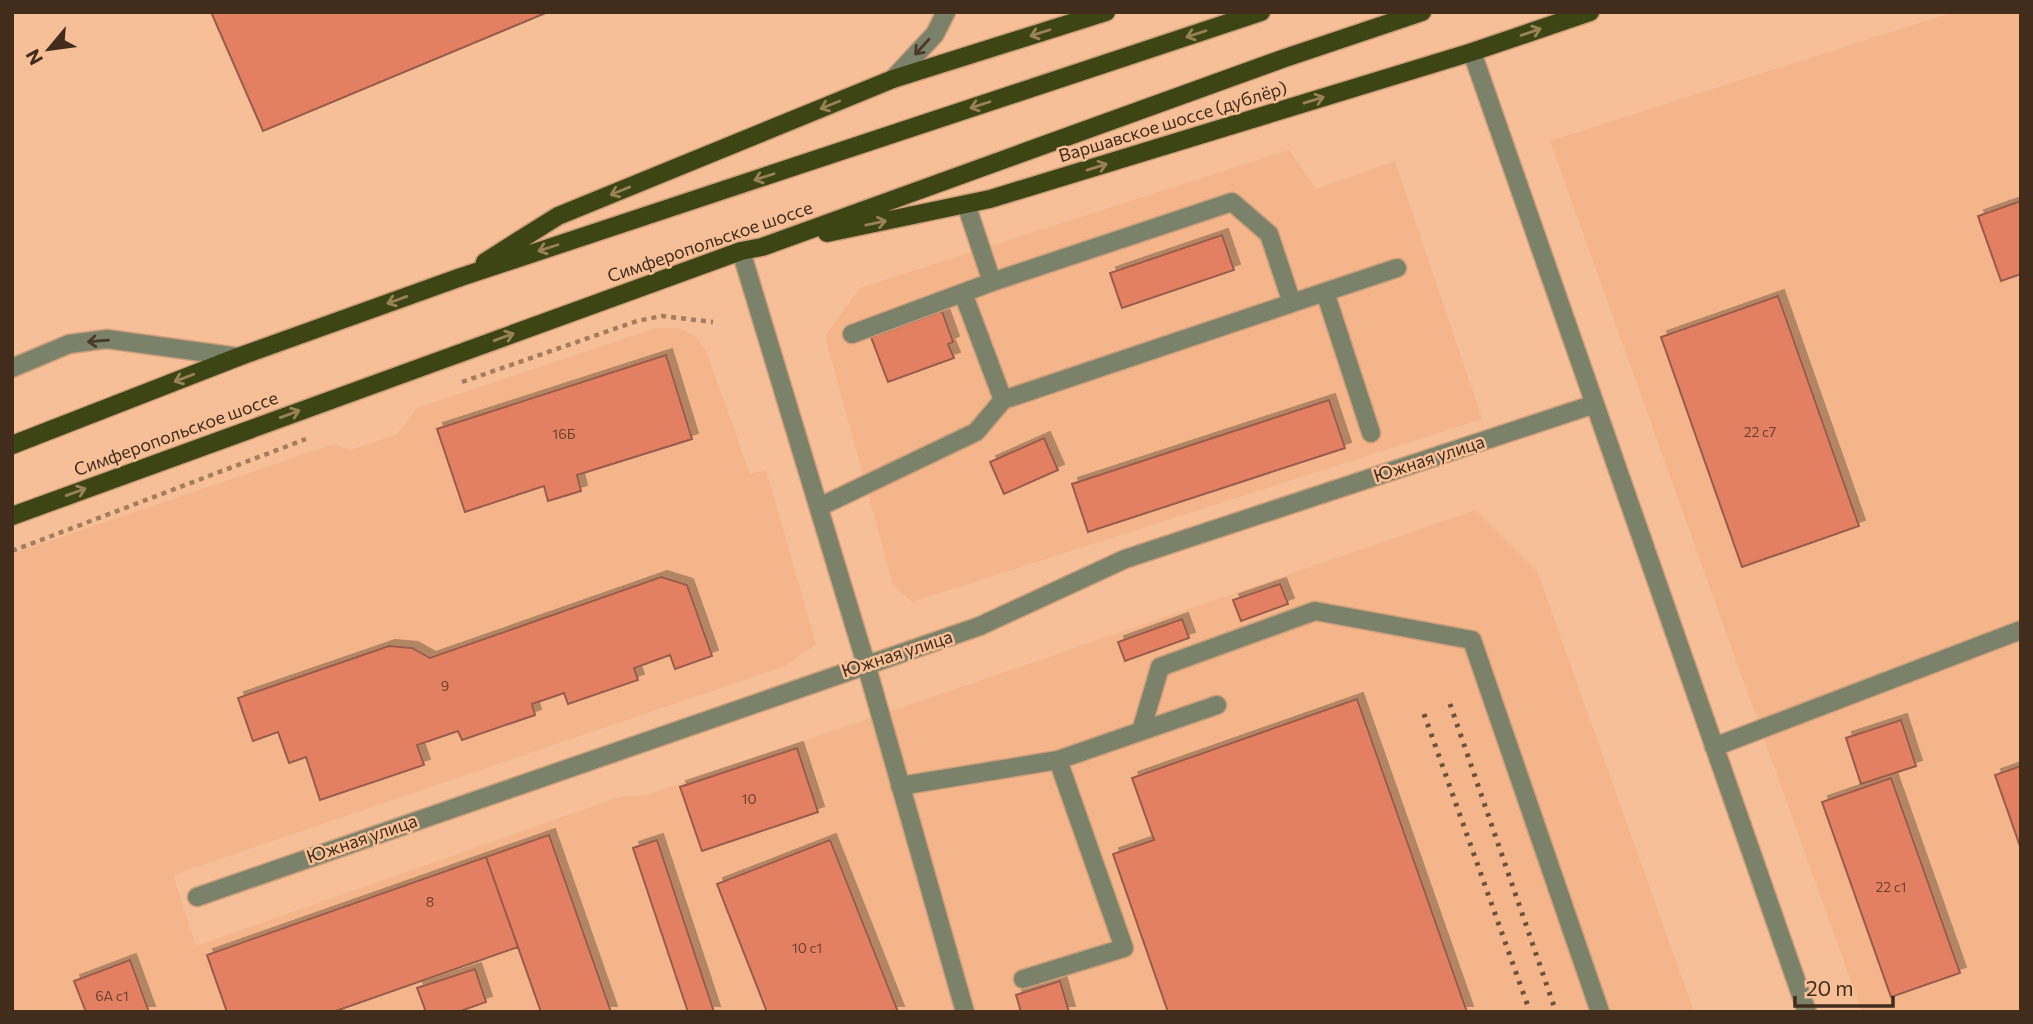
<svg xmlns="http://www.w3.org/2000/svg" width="2033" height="1024" font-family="Commissioner,sans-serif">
<defs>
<filter id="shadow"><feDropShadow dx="6" dy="-6" stdDeviation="0" flood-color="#0004"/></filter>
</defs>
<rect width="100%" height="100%" fill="#f6bf97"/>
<path fill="#f3b589" d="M1954 12H2021V1012H1862L1550 141Z
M1289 150 1316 189 1395 161 1482 419 912 602 893 585 825 336 860 288Z
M656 328H678L695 336 706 351 750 474 766 470 816 644 785 666 173 875 196 946 619 797 647 795 1476 510 1537 571 1694 1012H12V554L325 447 336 444 350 450 396 435 417 408Z"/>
<path fill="#e48062" stroke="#975c4b" stroke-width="2" filter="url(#shadow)" d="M211 12H548L263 131Z
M2021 201V274L2001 281 1978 216Z
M1222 235 1234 270 1122 308 1110 273Z
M1778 296 1859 526 1742 567 1661 337Z
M942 311 953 342 948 344 954 358 888 382 871 337Z
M666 355 692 439 577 475 581 491 548 501 544 486 465 512 437 429Z
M1329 400 1345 448 1088 532 1072 484Z
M1044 438 1058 470 1004 494 990 462Z
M661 577 687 585 712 656 675 669 670 655 634 668 638 680 568 704 564 693 532 704 535 715 462 740 458 731 417 745 424 765 320 800 306 757 289 763 278 732 253 741 238 698 389 646 412 648 430 658Z
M1280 584 1288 604 1241 621 1233 600Z
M1182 619 1189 638 1125 661 1118 642Z
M1357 699 1467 1012H1168L1113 854 1154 840 1132 778Z
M1901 720 1916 766 1861 784 1846 738Z
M797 748 818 812 702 851 680 787Z
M2021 766V849L1995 775Z
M1891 778 1960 973 1891 997 1822 802Z
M549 835 611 1012H541L486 857Z
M657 840 714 1012H688L633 848Z
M830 840 898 1012H767L717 884Z
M486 857 518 947 333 1012H227L207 955Z
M130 960 149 1012H86L74 981Z
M475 969 486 1002 458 1012H426L417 988Z
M1060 981 1069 1012H1021L1016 995Z"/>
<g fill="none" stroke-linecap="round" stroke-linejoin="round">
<g stroke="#ce9f7c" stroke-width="21">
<path id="minor" d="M1472 52 1807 1012
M893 79 935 34 946 12
M741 251 866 664 965 1012
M1325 292 1371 433
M963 293 1003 400 1292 303 1269 234 1232 202 992 282 966 204
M1292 303 1397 268
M852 334 992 282
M12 368 69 344 107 339 238 357
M819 507 976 432 1003 400
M1141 731 1160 667 1315 611 1472 640 1600 1012
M1714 747 2021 630
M1058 760 1217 705
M900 786 1058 760 1124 948 1023 979
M197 897 980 626 1125 559 1595 404"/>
</g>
<g stroke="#ce9f7c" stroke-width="21">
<path id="major" d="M827 233 990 199 1472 52 1590 12
M485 262 558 216 893 79 1106 12
M12 445 238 357 461 277 1261 12
M12 516 741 251 762 247 1282 59 1422 12"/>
</g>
<path stroke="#a47c5f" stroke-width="4.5" stroke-dasharray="5 5" stroke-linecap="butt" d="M462 382 637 321 662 316 713 322
M12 551 306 439"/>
<use href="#minor" stroke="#7c8269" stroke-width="18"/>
<use href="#major" stroke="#3d4514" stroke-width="18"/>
<path stroke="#6f513b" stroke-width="5" stroke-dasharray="3.5 7" stroke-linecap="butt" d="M1450 704 1556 1012
M1424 714 1530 1012"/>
</g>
<defs><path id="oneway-shaft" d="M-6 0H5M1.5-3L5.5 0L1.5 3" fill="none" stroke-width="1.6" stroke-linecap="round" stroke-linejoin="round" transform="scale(1.75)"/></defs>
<g stroke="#9a8256">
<use href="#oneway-shaft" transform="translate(1531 32) rotate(-19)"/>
<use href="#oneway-shaft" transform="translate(1040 33) rotate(162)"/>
<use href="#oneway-shaft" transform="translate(1196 34) rotate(162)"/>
<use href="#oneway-shaft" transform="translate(1314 100) rotate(-17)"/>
<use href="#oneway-shaft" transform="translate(830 105) rotate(158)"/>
<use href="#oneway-shaft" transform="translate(980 105) rotate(162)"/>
<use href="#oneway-shaft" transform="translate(1097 167) rotate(-17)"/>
<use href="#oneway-shaft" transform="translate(764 177) rotate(162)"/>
<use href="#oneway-shaft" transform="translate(620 191) rotate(158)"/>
<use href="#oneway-shaft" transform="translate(876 223) rotate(-12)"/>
<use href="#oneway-shaft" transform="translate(548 248) rotate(162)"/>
<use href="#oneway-shaft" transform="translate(397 300) rotate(160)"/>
<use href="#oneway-shaft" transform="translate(504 337) rotate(-20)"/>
<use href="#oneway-shaft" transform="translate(184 378) rotate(159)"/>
<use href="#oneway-shaft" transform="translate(290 414) rotate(-20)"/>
<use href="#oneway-shaft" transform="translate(76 492) rotate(-20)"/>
</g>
<g stroke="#4b3928">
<use href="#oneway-shaft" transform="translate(922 47) rotate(132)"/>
<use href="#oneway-shaft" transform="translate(98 341) rotate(175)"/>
</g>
<g text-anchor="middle" stroke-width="5" stroke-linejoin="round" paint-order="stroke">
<g font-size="14" fill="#6a412e">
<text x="1760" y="437">22 с7</text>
<text x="564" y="439">16Б</text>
<text x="445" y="691">9</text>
<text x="749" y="804">10</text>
<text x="1891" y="892">22 с1</text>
<text x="430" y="907">8</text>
<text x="807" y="953">10 с1</text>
<text x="112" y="1001">6А с1</text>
</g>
<g font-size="18" fill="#422c1c" stroke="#f6bf97">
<text transform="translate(1173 122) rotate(-17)" y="6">Варшавское шоссе (дублёр)</text>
<text transform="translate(710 242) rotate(-19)" y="6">Симферопольское шоссе</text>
<text transform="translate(176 434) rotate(-20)" y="6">Симферопольское шоссе</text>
<text transform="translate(1429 459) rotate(-18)" y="6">Южная улица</text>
<text transform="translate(897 654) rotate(-18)" y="6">Южная улица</text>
<text transform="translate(362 839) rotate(-19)" y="6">Южная улица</text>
</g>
</g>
<rect width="2033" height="1024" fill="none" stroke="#422c1c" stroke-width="28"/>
<g transform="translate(49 49) rotate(241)" stroke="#f6bf97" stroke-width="5" paint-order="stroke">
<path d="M0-5L12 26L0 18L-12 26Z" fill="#422c1c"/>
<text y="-10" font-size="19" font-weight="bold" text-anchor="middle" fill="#422c1c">N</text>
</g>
<path d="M1795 996v10h98v-10" fill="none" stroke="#422c1c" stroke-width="3.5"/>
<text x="1806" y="996" font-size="21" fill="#422c1c" stroke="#f6bf97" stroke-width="5" paint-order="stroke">20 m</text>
</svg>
